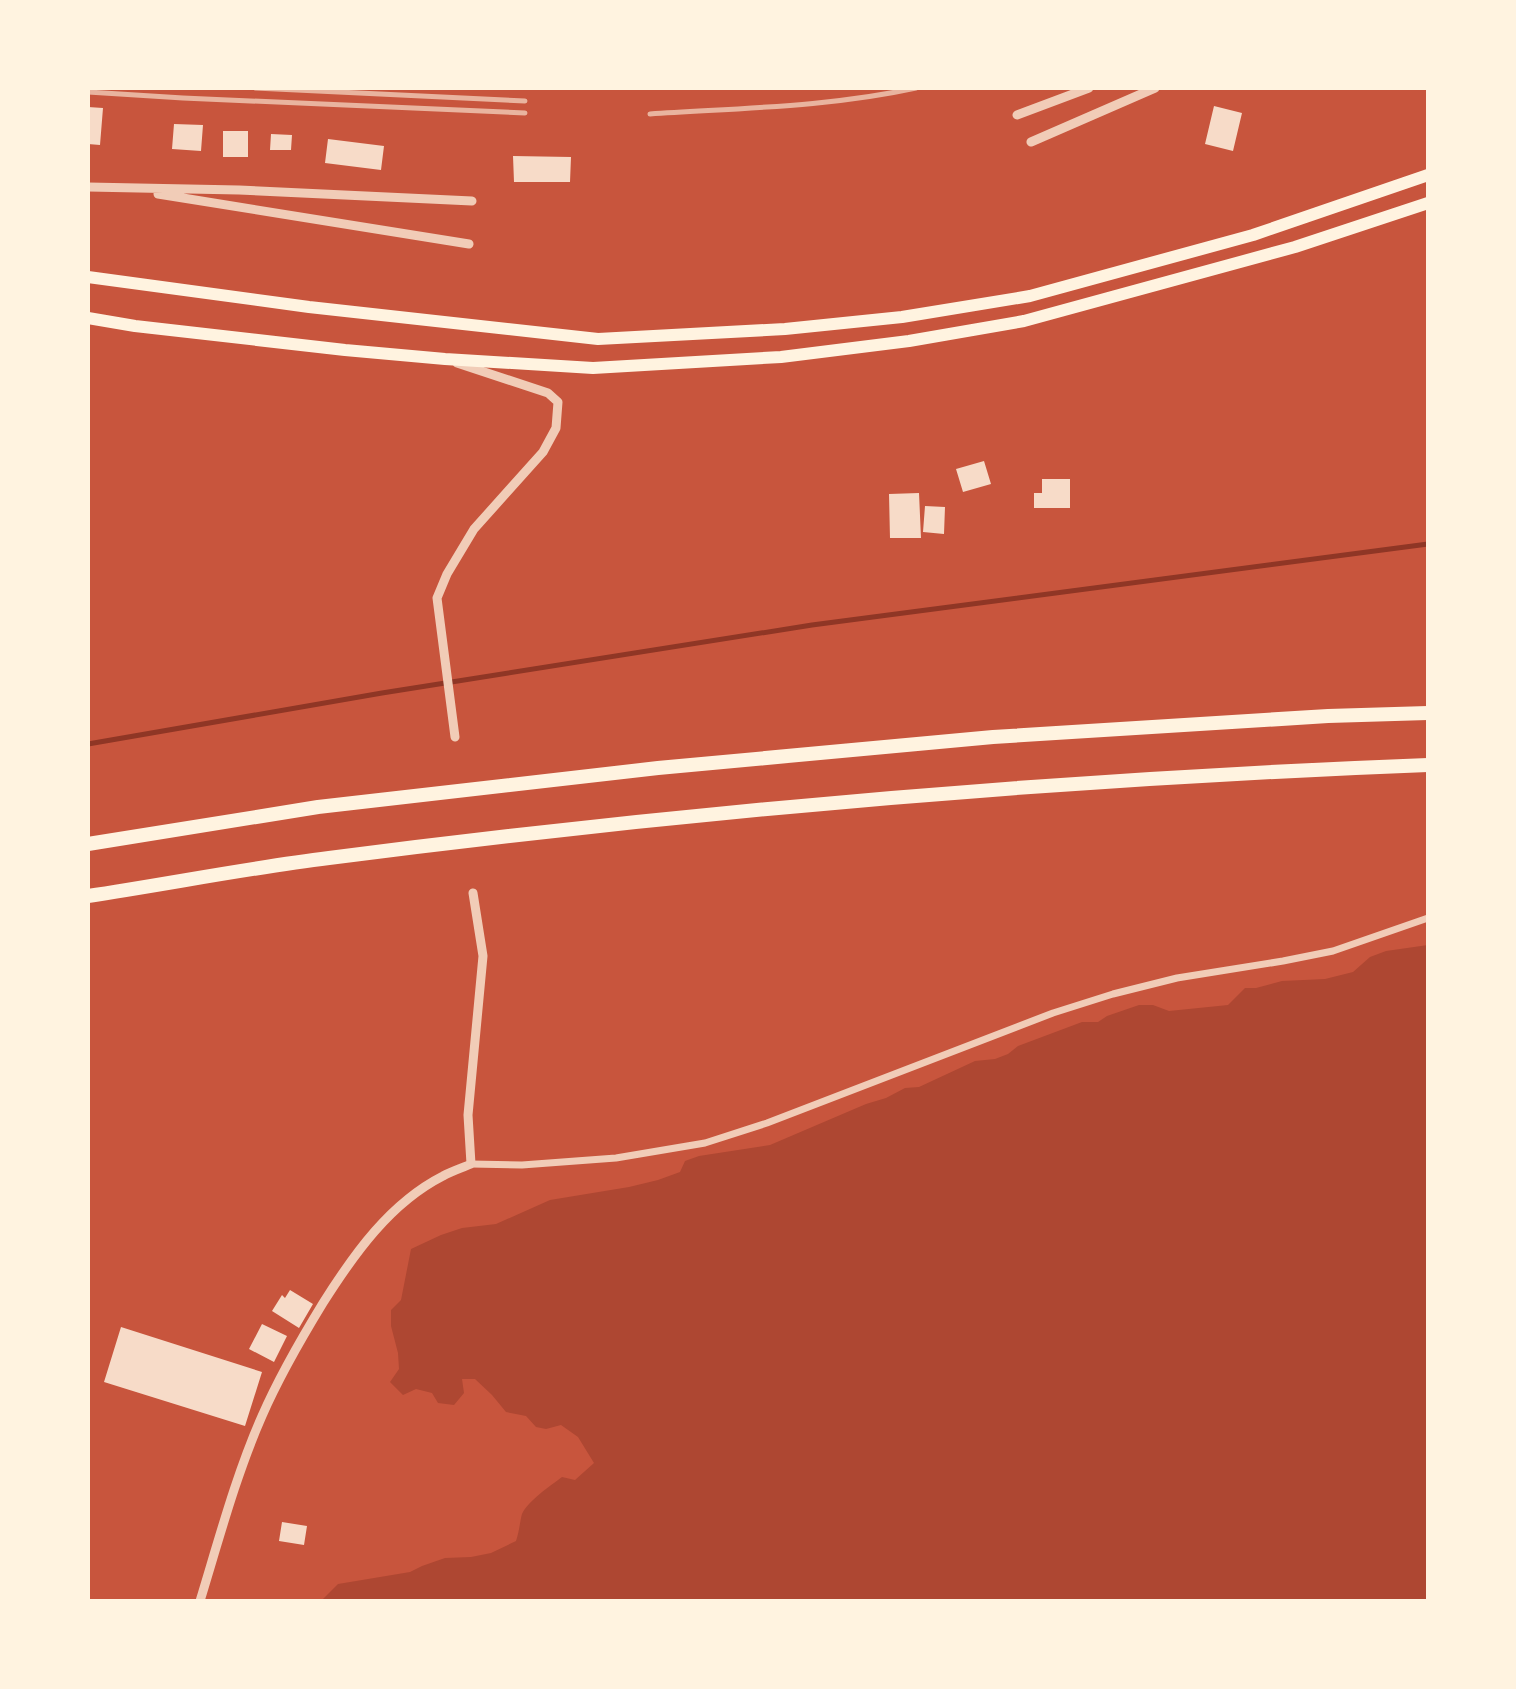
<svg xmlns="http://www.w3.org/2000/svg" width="1516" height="1689" font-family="Barlow,sans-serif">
<rect width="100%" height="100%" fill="#c8553d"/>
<path fill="#ae4732" d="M1428 945V1601H321L338 1584 410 1572 422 1566 445 1558 471 1557 491 1553 516 1541C519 1533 520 1521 522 1514 528 1501 550 1486 562 1477L575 1480 594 1463 578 1437 561 1425 546 1429 536 1427 526 1416 506 1412 492 1395 475 1379H462L464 1393 454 1405 438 1403 432 1393 416 1389 403 1395 390 1382 399 1369 398 1353 391 1326V1310L401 1300 411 1249 441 1235 462 1228 496 1224 550 1200 629 1187 658 1180 680 1172 685 1161 699 1156 770 1145 866 1104 886 1098 905 1088 919 1087 975 1061 995 1059 1008 1054 1018 1046 1082 1022H1098L1107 1016 1139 1005H1153L1169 1011 1228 1005 1245 988H1256L1282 981 1325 979 1353 972 1370 957 1386 951Z"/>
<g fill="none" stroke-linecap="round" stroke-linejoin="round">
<path stroke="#8f3625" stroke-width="5" d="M88 744 382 693 812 625 1428 544"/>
</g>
<path fill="#f7dbc8" d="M1214 106 1242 113 1233 151 1205 144Z
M88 107 103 108 100 145 88 144Z
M174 124 203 125 201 151 172 149Z
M223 131H248V157H223Z
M271 134 292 135 291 150H270Z
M328 139 384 146 381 170 325 163Z
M513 156 571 157 570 182H514Z
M984 461 991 484 963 492 956 469Z
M1042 479H1070V508H1034V493H1042Z
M919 493 921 538H890L889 494Z
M925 506 945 507 944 534 923 532Z
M290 1290 313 1304 299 1328 272 1311 282 1295 285 1298Z
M262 1324 287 1336 274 1362 249 1349Z
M121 1327 262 1372 245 1426 104 1382Z
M282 1522 307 1526 304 1545 279 1541Z"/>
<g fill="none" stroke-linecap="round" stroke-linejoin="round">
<path stroke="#f1ccb7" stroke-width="7" d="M471 1164 522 1165 616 1158 705 1143 767 1123 1053 1013 1113 994 1177 978 1283 961 1333 951 1428 918"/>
<path stroke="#f1ccb7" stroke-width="9" d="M1017 115 1089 88
M1031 142 1155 88
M88 187 239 190 472 201
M158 194 469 244
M455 737 437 598 447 574 474 529 543 452 556 428 558 402 548 393 457 363
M200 1601C219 1539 236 1475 262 1416 279 1377 301 1339 323 1303 354 1254 390 1203 443 1176 452 1171 462 1168 471 1164L468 1115 483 956 473 893"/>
<path stroke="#fff3e0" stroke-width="12" d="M88 277 309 307 598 339 785 329 902 317 1030 296 1253 235 1428 175
M88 318 135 326 345 350 445 359 593 368 781 357 909 341 1024 321 1295 247 1428 203"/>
<path stroke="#fff3e0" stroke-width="14" d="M88 844 318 807 658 768 993 737 1328 716 1428 713
M88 896C168 884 248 868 329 858 693 811 1061 779 1428 765"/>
<path stroke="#e9b49f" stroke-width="5" d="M255 88 525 101
M88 92 183 98 525 113
M650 114C739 108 829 107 916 88"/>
</g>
<rect width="1516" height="1689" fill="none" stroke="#fff3e0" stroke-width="180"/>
</svg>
